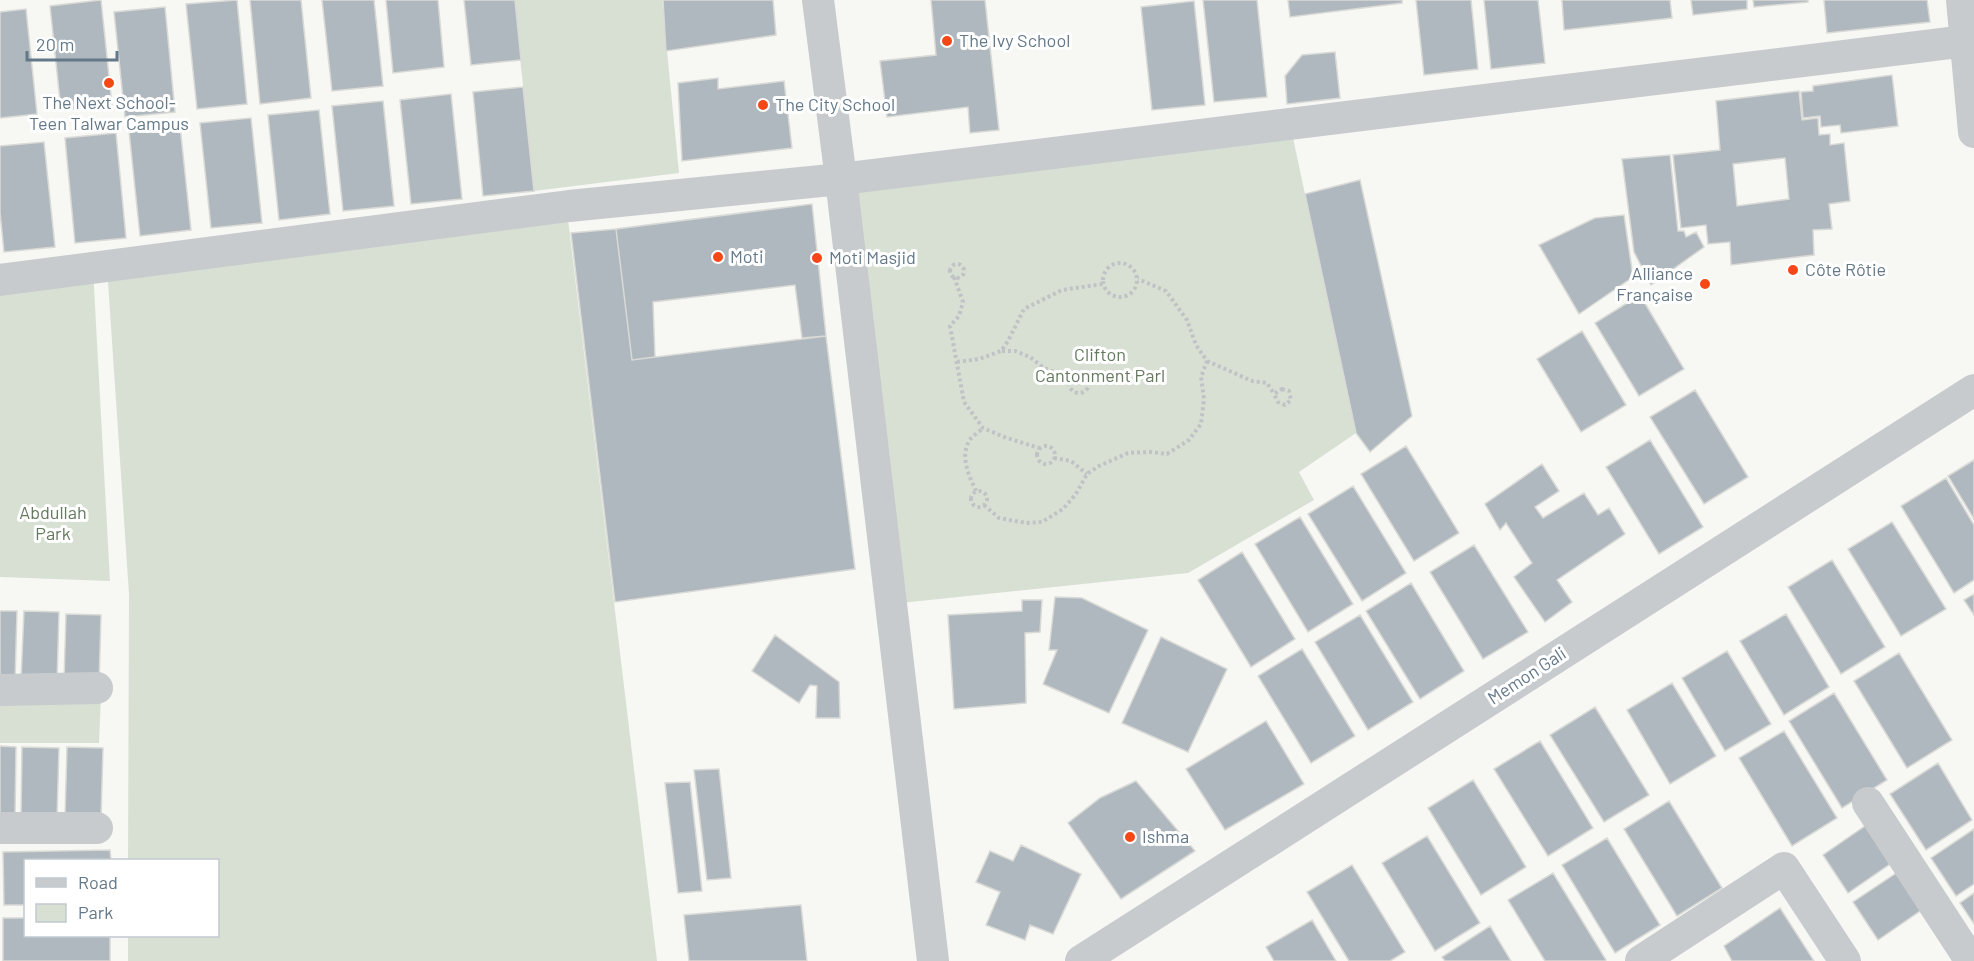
<svg xmlns="http://www.w3.org/2000/svg" width="1974" height="961" font-family="Barlow,sans-serif">
<rect width="100%" height="100%" fill="#f7f7f4"/>
<path fill="#d8e0d4" d="M514 0H662L679 173 534 191Z
M1290 124 1356 433 1299 472 1314 500 1188 573 891 604 841 179Z
M568 219 657 961H128V936H218V860H128L129 594 107 267Z
M93 269 110 581 0 577V279Z
M101 695 99 743H0V696Z"/>
<path fill="#afb8be" stroke="#d9d9d6" stroke-width="1.5" fill-rule="evenodd" d="M101 0 112 105 61 110 50 6Z
M237 0 247 104 197 109 186 4Z
M250 0H301L311 98 260 104Z
M322 0H374L383 86 332 91Z
M386 0H438L444 67 393 73Z
M464 0H515L521 60 471 65Z
M663 0H773L776 35 666 51Z
M931 0H985L999 130 970 133 968 107 887 117 880 61 936 55Z
M1203 0H1257L1267 97 1214 102Z
M1288 0H1402V3L1290 17Z
M1416 0H1471L1478 69 1424 75Z
M1484 0H1538L1545 63 1491 69Z
M1562 0H1670L1672 18 1564 30Z
M1691 0H1747V9L1693 15Z
M1753 0H1808V2L1754 7Z
M1824 0H1927L1930 22 1827 33Z
M1194 1 1205 105 1152 110 1141 7Z
M165 7 175 112 125 117 114 12Z
M26 9 37 114 0 118V12Z
M1335 52 1340 98 1287 104 1285 76 1302 55Z
M1892 75 1898 126 1841 133 1840 125 1821 127 1820 116 1803 118 1801 92 1813 91V86Z
M718 78V89L784 81 792 148 682 161 678 83Z
M523 87 534 191 483 196 473 92Z
M1799 91 1802 120 1818 118 1819 135 1830 134V145L1844 143 1850 201 1829 204 1832 229 1813 230 1814 255 1731 265 1730 242 1708 244 1706 225 1681 228 1673 155 1720 150 1716 101ZM1785 158 1789 199 1737 206 1733 164Z
M451 94 462 199 411 204 400 100Z
M383 101 394 206 343 211 332 106Z
M319 110 330 214 279 220 268 115Z
M251 118 262 223 211 228 200 123Z
M180 126 191 230 140 236 129 131Z
M116 133 126 238 75 243 65 138Z
M44 142 55 247 4 252 0 212V146Z
M1670 155 1678 231H1684L1686 237 1696 232 1704 247 1651 285 1634 252 1622 159Z
M1360 180 1412 416 1370 452 1356 433 1305 194Z
M812 204 826 336 802 338 795 285 653 302 655 357 632 360 616 229Z
M1624 215 1633 277 1579 314 1539 245 1595 218Z
M616 229 632 360 826 336 855 569 615 602 571 233Z
M1640 295 1684 369 1639 396 1595 323Z
M1582 331 1626 405 1581 432 1537 359Z
M1695 390 1748 477 1704 504 1650 417Z
M1650 440 1703 527 1659 554 1606 467Z
M1406 446 1459 533 1414 561 1361 474Z
M1974 460V519L1948 476Z
M1542 464 1559 491 1535 507 1543 518 1584 493 1598 515 1609 508 1625 534 1557 580 1572 602 1545 622 1514 577 1532 563 1506 523 1500 530 1485 504Z
M1946 478 1974 525V580L1954 593 1901 506Z
M1353 486 1406 573 1362 601 1308 514Z
M1300 517 1353 604 1308 632 1255 544Z
M1892 522 1946 609 1901 636 1848 549Z
M1474 545 1528 632 1483 659 1430 572Z
M1242 552 1295 639 1251 667 1198 580Z
M1832 560 1885 647 1841 674 1788 587Z
M1411 583 1464 671 1420 699 1366 611Z
M1974 594V615L1964 600Z
M1055 597 1082 598 1148 630 1109 713 1043 684 1057 650H1049Z
M1022 600H1042L1040 632 1025 633 1026 703 954 709 948 615 1022 611Z
M0 611H17L15 680H0Z
M24 611 59 612 57 682 21 680Z
M66 614 101 615 99 684 64 682Z
M1786 614 1829 687 1784 715 1740 641Z
M1360 615 1413 702 1368 730 1315 642Z
M775 635 839 682 840 718H816L817 686 810 685 799 703 752 671Z
M1161 637 1227 669 1188 752 1122 723Z
M1302 649 1355 736 1311 763 1258 676Z
M1727 651 1771 724 1725 751 1682 678Z
M1899 653 1952 740 1907 768 1854 681Z
M1672 683 1716 756 1670 784 1627 710Z
M1834 693 1887 780 1842 808 1789 721Z
M1595 707 1649 795 1604 822 1550 735Z
M1266 721 1304 784 1225 830 1186 769Z
M1784 731 1837 818 1792 846 1739 758Z
M1540 741 1593 828 1548 856 1494 769Z
M0 746 16 747 15 816 0 815Z
M22 747 59 748 57 817 21 816Z
M67 747 103 748 101 817 65 816Z
M1938 763 1972 820 1926 850 1890 794Z
M719 769 731 878 707 880 694 770Z
M1473 780 1526 867 1481 895 1428 808Z
M1136 781 1195 851 1121 899 1068 823 1100 798Z
M690 782 702 891 678 893 665 783Z
M1669 801 1722 888 1677 916 1624 829Z
M1868 824 1893 862 1848 893 1823 855Z
M1974 829V884L1956 896 1931 858Z
M1427 836 1480 923 1435 951 1382 863Z
M1607 838 1660 925 1615 953 1562 865Z
M1021 845 1081 874 1053 934 1030 925 1025 940 986 925 1000 892 976 882 990 851 1013 861Z
M110 850 111 860H26V905H4L3 852Z
M1352 865 1405 952 1390 961H1349L1307 892Z
M1898 872 1923 909 1878 940 1853 902Z
M1553 873 1606 960 1605 961H1545L1508 900Z
M1974 893V924L1960 903Z
M801 905 807 961H689L684 915Z
M1780 908 1814 961H1732L1724 946Z
M3 918H26V936H110V961H3Z
M1312 920 1336 961H1274L1266 947Z
M1490 926 1511 961H1445L1442 957Z"/>
<g fill="none" stroke-linecap="round" stroke-linejoin="round">
<path stroke="#c0c3c5" stroke-width="4" stroke-dasharray="3 3" stroke-linecap="butt" d="M1103 280a17 17 0 1 1 34 0a17 17 0 1 1-34 0Z
M950 271a7 7 0 1 1 14 0a7 7 0 1 1-14 0Z
M954 277 963 302 959 316 950 326 964 402 983 428 1004 437 1039 448
M1002 351H1015L1030 357 1044 368 1070 378
M1207 361 1252 381 1267 383 1274 394
M957 362 979 359 1001 351 1008 341 1024 309 1062 290 1103 284
M1069 383a10 10 0 1 1 20 0a10 10 0 1 1-20 0Z
M1282 389 1289 391 1291 400 1285 405 1278 402 1274 394Z
M1037 455a9 9 0 1 1 18 0a9 9 0 1 1-18 0Z
M1054 458 1071 461 1087 474
M971 499a8 8 0 1 1 16 0a8 8 0 1 1-16 0Z
M976 491C969 476 960 457 969 441 972 436 979 432 983 428
M984 505 999 518 1026 523 1042 522 1063 509 1076 494 1087 474 1099 466 1128 453 1151 452 1167 454 1189 440 1201 424 1204 399 1201 377 1207 361 1196 345 1187 320 1166 291 1138 279"/>
<path stroke="#c7cbce" stroke-width="32" d="M818 0 841 179 933 961
M1962 0 1974 132
M0 280 569 206 841 179 1966 41
M0 690 97 688
M1868 803 1971 961
M0 828H97
M1081 961 1974 390
M1641 961 1784 868 1845 961"/>
</g>
<g fill="#f64716" stroke="#fff" stroke-width="2">
<circle cx="947" cy="41" r="6"/>
<circle cx="109" cy="83" r="6"/>
<circle cx="763" cy="105" r="6"/>
<circle cx="718" cy="257" r="6"/>
<circle cx="817" cy="258" r="6"/>
<circle cx="1793" cy="270" r="6"/>
<circle cx="1705" cy="284" r="6"/>
<circle cx="1130" cy="837" r="6"/>
</g>
<g text-anchor="middle" stroke-width="6" stroke-linejoin="round" paint-order="stroke">
<g font-size="18" fill="#637888" stroke="#fff" text-anchor="start">
<text x="959" y="47">The Ivy School</text>
<text x="109" y="109" text-anchor="middle">The Next School-<tspan x="109" dy="21">Teen Talwar Campus</tspan></text>
<text x="775" y="111">The City School</text>
<text x="730" y="263">Moti</text>
<text x="829" y="264">Moti Masjid</text>
<text x="1805" y="276">Côte Rôtie</text>
<text x="1693" y="280" text-anchor="end">Alliance<tspan x="1693" dy="21">Française</tspan></text>
<text x="1142" y="843">Ishma</text>
</g>
<g font-size="18" fill="#65795f" stroke="#fff">
<text x="1100" y="361">Clifton<tspan x="1100" dy="21">Cantonment Parl</tspan></text>
<text x="53" y="519">Abdullah<tspan x="53" dy="21">Park</tspan></text>
</g>
<g font-size="18" fill="#637888" stroke="#fff">
<text transform="translate(1527 676) rotate(-33)" y="6">Memon Gali</text>
</g>
</g>
<rect x="24" y="859" width="195" height="78" fill="#ffffff" stroke="#c1c9cf" stroke-width="1.5"/>
<rect x="36" y="878" width="30" height="9" fill="#c7cbce" stroke="#c1c9cf" stroke-width="1.5"/>
<text x="78" y="889" font-size="18" fill="#637888">Road</text>
<rect x="36" y="904" width="30" height="18" fill="#d8e0d4" stroke="#c1c9cf" stroke-width="1.5"/>
<text x="78" y="919" font-size="18" fill="#637888">Park</text>
<path d="M27 51v9h90v-9" fill="none" stroke="#637888" stroke-width="3"/>
<text x="36" y="51" font-size="18" fill="#637888" stroke="#ffffff" stroke-width="4.5" paint-order="stroke">20 m</text>
</svg>
